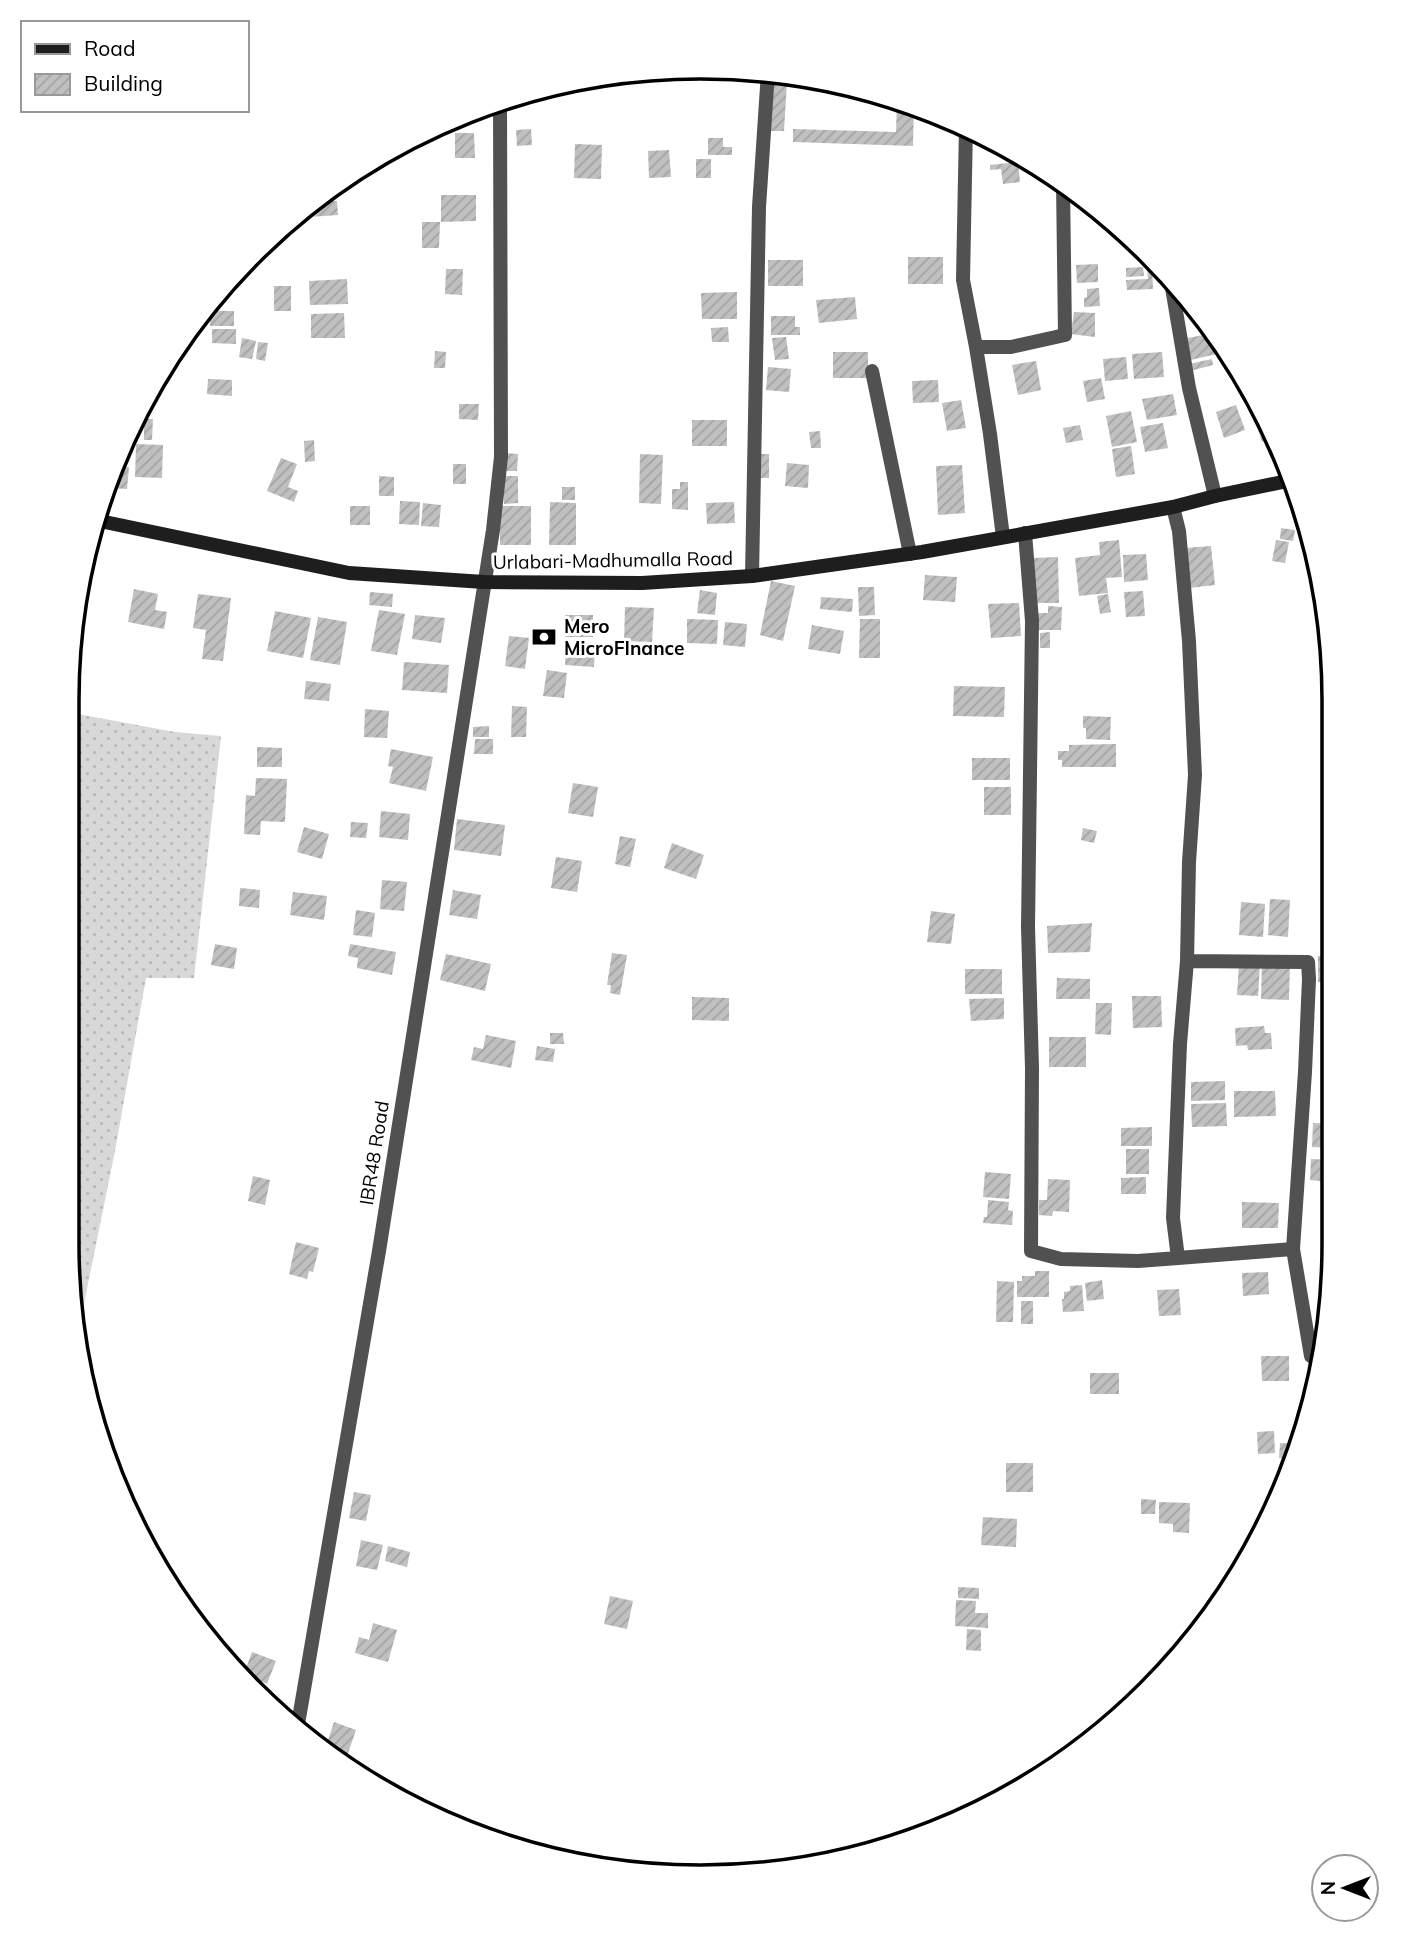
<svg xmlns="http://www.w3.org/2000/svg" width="1401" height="1944" font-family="Mulish,sans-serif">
<defs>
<pattern id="grass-dots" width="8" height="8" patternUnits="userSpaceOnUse" patternTransform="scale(1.75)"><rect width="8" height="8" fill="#d8d8d8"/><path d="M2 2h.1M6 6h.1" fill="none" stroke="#b8b8b8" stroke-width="1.8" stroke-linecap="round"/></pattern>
<pattern id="building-hatch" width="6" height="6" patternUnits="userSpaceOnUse" patternTransform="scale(1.75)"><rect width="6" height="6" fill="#c0c0c0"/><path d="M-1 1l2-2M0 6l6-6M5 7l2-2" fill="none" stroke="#a3a3a3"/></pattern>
</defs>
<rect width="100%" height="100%" fill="#fff"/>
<path fill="url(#grass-dots)" d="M67 712 175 732 221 736 194 978H146L115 1151 78 1333 67 1243Z"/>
<path fill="url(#building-hatch)" d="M772 73 825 82V83L787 82 784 131H768Z
M897 100 914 107 913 146 793 142V129L896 132Z
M531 129 532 145 517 146 516 130Z
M455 133H474L475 158H455Z
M708 138H723V147H732V155H708Z
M575 144 602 145 601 179 574 178Z
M669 150 671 177 649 178 648 151Z
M696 159H711V178H696Z
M1018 162 1020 182 1003 184 1001 169 990 170V165Z
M441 195H476V221L441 222Z
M337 201 338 215 309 217 308 206 313 202Z
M422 222H440L439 248H422Z
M908 257H943V284H908Z
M768 260H803V286H768Z
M1098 264V282L1077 283 1076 265Z
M1143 267 1144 276 1126 277V268Z
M1147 268H1152L1153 289 1127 290 1126 280 1148 279Z
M446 269H463L462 295 445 294Z
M347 279 348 304 310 305 309 281Z
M274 286H291V311H274Z
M1099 288 1100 306 1084 307V298L1087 297V289Z
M737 292V319H702L701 293Z
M855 297 857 319 819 323 816 300Z
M211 311H234V326H210Z
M1074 312 1095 313V337L1071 334Z
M344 313 345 338H311V314Z
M771 316H795V327H800V335H771Z
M728 327 729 342H712L711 328Z
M212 329H236V344L212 343Z
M1209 334 1216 344 1217 354 1186 361 1182 339Z
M786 337 789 359 775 360 772 338Z
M242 338 256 341 252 359 239 357Z
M258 342 268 343 265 361 256 359Z
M435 351 446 352 445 368H434Z
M833 352H868V378H833Z
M1162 352 1164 377 1134 379 1132 354Z
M1126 357 1128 379 1105 381 1103 359Z
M1212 359 1213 365 1190 371 1189 364Z
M1036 361 1041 390 1018 395 1012 365Z
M768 367 791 369 789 392 766 390Z
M1101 378 1105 399 1087 402 1083 381Z
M208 379 232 380V396L207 394Z
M938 380 939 402 913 403 912 381Z
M1173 394 1177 415 1147 420 1142 399Z
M961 400 966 428 947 431 942 403Z
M459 404H479L478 420 459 419Z
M1236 405 1245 430 1224 438 1216 412Z
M1131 411 1137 442 1112 447 1106 416Z
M1262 418 1274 438 1262 442 1255 421Z
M144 419H153L152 440H144Z
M692 420H727V446H692Z
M1163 423 1168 448 1145 452 1140 427Z
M1080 425 1083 440 1066 443 1063 428Z
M820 431 821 448H811L809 432Z
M314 440 315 461 305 462 304 441Z
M136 444 163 445 162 478 135 477Z
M1131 446 1135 474 1116 477 1112 449Z
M505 453 518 454 517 471H504Z
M640 454 663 455 661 504 639 503Z
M756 454H769V478H756Z
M281 458 297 464 288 487 298 491 294 502 267 491Z
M787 463 809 465 808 488 785 486Z
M453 464H466V484H453Z
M962 465 965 513 938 515 936 466Z
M120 467H129L127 489 112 488Z
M379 476 394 477V496H379Z
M503 476H518V503L504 504Z
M680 482H688V510L672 509V489H680Z
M562 487H575V500H562Z
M400 501 420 502 419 525 399 524Z
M550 502 576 503V545H549Z
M734 502 735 523 707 524 706 503Z
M423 503 441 505 439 527 421 526Z
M350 506H370V525H350Z
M500 506H531V545H500Z
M1281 528 1295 530 1293 541 1280 539Z
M1119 540 1122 577 1106 578 1108 593 1079 596 1075 558 1100 555 1099 542Z
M1276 540 1289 542 1285 563 1272 561Z
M1211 546 1215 585 1189 588 1185 548Z
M1146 554 1148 580 1124 582 1123 555Z
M1058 557 1059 603H1035L1034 558Z
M925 575 957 577 955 602 923 600Z
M771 581 795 586 783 641 760 635Z
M858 587H874L875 615 859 616Z
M134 589 158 594 155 610 167 612 164 629 128 622Z
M700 590 717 593 715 615 697 613Z
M1143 591 1145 616 1126 617 1124 592Z
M370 592 393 594 392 607 369 605Z
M198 594 231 598 223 661 202 659 206 630 193 628Z
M1108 594 1111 612 1100 614 1097 596Z
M821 597 853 599 852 612 820 609Z
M1019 603 1021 636 991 638 988 604Z
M1048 606 1062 607 1061 630H1038V613H1048Z
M625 607 654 608 652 642 624 641Z
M379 610 405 614 397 655 371 651Z
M275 611 311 618 303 658 267 651Z
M415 615 445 618 441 643 412 639Z
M565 615H593V637H565Z
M318 617 347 622 340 665 310 660Z
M687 619 718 620 717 644 687 643Z
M860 619H880V658H859Z
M725 622 747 624 745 647 723 645Z
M812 625 844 631 840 654 808 649Z
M1050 632V648H1040V633Z
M509 636 529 638 525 669 505 666Z
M566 648 595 650 594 667 565 665Z
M404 662 449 665 447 693 402 690Z
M547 670 567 673 564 698 543 696Z
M306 681 331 684 329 701 304 699Z
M954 686 1005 687 1004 717 953 716Z
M512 706 527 707 526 737H511Z
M365 709 389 711 387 738 364 737Z
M1083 716 1111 717 1110 740 1086 739V728H1083Z
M489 726V737H473V727Z
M475 739H493V754H474Z
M1116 744V767H1062V760H1058V751H1069V745Z
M257 747 282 748V767H257Z
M391 749 433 757 426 791 389 783 393 767 388 766Z
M972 758H1010V780H972Z
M256 778 287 779 285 822 261 821 260 835 244 834 246 795 255 796Z
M573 783 598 787 593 817 568 813Z
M984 787H1011V815H984Z
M381 811 410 814 408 840 379 837Z
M457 819 505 825 501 856 454 850Z
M351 822 368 823 366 838 350 837Z
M304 827 329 834 322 859 297 852Z
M1083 828 1097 831 1094 843 1081 840Z
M620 836 636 839 630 867 615 864Z
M672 843 704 855 696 879 664 868Z
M556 857 582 861 577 892 551 888Z
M382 880 407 882 404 911 380 909Z
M1331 882V899H1322V883Z
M240 888 260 890 259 908 239 906Z
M453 890 481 895 477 919 449 915Z
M293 892 327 896 324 920 290 915Z
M1270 899 1290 900 1288 937 1268 935Z
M1241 902 1265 904 1263 937 1239 935Z
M356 910 375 913 372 937 353 935Z
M931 911 955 914 951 944 927 942Z
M1092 923 1090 952 1048 953 1047 926Z
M215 944 237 948 234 969 211 965Z
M350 944 396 952 392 975 357 968 358 958 348 956Z
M612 953 627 955 620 995 610 993 611 985H607Z
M446 954 491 964 485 991 440 980Z
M1318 956H1331V982H1318Z
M1262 962 1290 963 1289 1000 1261 999Z
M1239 963 1260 964 1258 996 1237 995Z
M965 969H1002V994H965Z
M1057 978 1090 979V999H1056Z
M1132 996H1161L1162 1027 1133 1028Z
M692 997 729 998V1021L692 1020Z
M1004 998V1019L971 1021 969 999Z
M1096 1003H1112L1111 1035 1095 1034Z
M1324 1007H1331L1332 1032H1323Z
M1264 1026 1265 1033H1271L1272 1049 1248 1050 1247 1045 1236 1046 1235 1028Z
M550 1033H563L564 1044H550Z
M486 1035 516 1041 511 1068 471 1060 474 1047 483 1049Z
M1049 1037H1086V1067H1049Z
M537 1046 555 1049 553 1062 535 1060Z
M1225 1081V1100L1191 1101V1082Z
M1234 1091H1275L1276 1116 1234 1117Z
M1226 1103 1227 1126 1192 1127 1191 1104Z
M1313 1123 1332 1124V1148L1312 1147Z
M1152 1127V1146H1121V1128Z
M1126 1149H1149V1174H1126Z
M1311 1159 1332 1160 1333 1182 1310 1180Z
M985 1172 1011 1174 1009 1199 983 1197Z
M253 1176 270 1180 265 1205 248 1201Z
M1146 1177V1194H1121V1178Z
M1048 1179 1070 1180 1069 1212 1053 1211 1052 1216 1039 1215V1200H1047Z
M988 1200 1009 1202 1008 1210 1013 1211 1012 1225 983 1223 984 1217H987Z
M1242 1202 1279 1203 1278 1228H1242Z
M296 1242 319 1248 313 1272 309 1271 307 1279 289 1274Z
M1035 1271H1049V1297H1017V1281H1022V1276H1035Z
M1268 1272 1269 1294 1243 1296 1242 1273Z
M1102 1280 1104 1299 1087 1301 1085 1283Z
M997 1281 1014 1282 1013 1322H996Z
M1082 1285 1084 1311 1063 1312 1062 1299H1064V1292L1070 1291V1286Z
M1179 1289 1181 1315 1159 1316 1157 1290Z
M1021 1301H1033V1324H1021Z
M1261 1356H1289V1381H1262Z
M1090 1373H1119V1394H1090Z
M1274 1431 1275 1453 1258 1454 1257 1432Z
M1280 1443 1299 1444 1293 1459 1279 1458Z
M1006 1463H1033V1492H1006Z
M354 1492 371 1495 366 1521 349 1518Z
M1141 1499 1156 1500 1155 1514H1141Z
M1159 1502 1190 1503 1189 1533 1173 1532V1524L1159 1523Z
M983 1517 1017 1519 1016 1547 981 1545Z
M361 1540 383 1545 377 1570 356 1566Z
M388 1546 410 1552 407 1567 385 1561Z
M958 1587 979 1588V1599L958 1598Z
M610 1596 633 1601 627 1629 604 1624Z
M956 1600 976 1601 975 1613H988V1628L955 1626Z
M373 1623 397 1630 388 1662 355 1653 359 1637 369 1640Z
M967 1629 981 1630V1651L966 1650Z
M252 1652 276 1661 267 1684 244 1674Z
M334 1722 356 1730 345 1762 325 1749Z"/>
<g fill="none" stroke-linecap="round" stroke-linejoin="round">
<path stroke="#515151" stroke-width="14" d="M966 126 963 280 976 347H1011L1065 335 1063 183
M1170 276 1189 388 1215 496
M976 347 990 434 1003 537
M872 371 910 554
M1173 507 1179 531 1189 641 1195 775 1189 862 1187 961 1308 962 1309 979 1305 1072 1293 1249 1311 1356
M1025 533 1032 621 1028 927 1032 1068 1031 1251 1061 1259 1138 1261 1178 1258
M752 576 759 207 768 72
M1187 961 1180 1044 1173 1218 1178 1258 1293 1249
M297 1730 379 1251 493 530 501 457 500 99"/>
<path stroke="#1e1e1e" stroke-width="14" d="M100 521 349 573 484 582 642 583 752 576 922 552 1173 507 1215 496 1292 480"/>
</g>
<defs>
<g id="bank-bare" transform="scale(1.89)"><path d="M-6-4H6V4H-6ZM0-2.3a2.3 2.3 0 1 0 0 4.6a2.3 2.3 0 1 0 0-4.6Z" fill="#000" stroke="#fff" stroke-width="2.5" paint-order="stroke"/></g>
</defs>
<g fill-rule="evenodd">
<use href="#bank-bare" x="544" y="637"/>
</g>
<g text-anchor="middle" stroke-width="6" stroke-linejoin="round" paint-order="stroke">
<g font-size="19" fill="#000" stroke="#fff">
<text transform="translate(613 560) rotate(-1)" y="7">Urlabari-Madhumalla Road</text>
<text transform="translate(374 1153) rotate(-81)" y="7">IBR48 Road</text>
</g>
<g font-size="19" font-weight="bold" fill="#000" stroke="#fff" text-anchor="start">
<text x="564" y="633">Mero<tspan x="564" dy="22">MicroFInance</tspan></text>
</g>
</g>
<path d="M0 0H1401V1944H0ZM700 79H701A621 621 0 0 1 1322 700V1244A621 621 0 0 1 701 1865H700A621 621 0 0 1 79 1244V700A621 621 0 0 1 700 79Z" fill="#fff" fill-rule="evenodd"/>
<path fill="none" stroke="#000" stroke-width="3.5" d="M700 79H701A621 621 0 0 1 1322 700V1244A621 621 0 0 1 701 1865H700A621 621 0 0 1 79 1244V700A621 621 0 0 1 700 79Z"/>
<rect x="21" y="21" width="228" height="91" fill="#ffffff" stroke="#999999" stroke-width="2"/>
<rect x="35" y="44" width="35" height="10" fill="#1e1e1e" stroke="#999999" stroke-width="2"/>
<text x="84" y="56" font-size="21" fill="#000000">Road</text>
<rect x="35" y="74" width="35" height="21" fill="url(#building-hatch)" stroke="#999999" stroke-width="2"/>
<text x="84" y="91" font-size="21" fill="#000000">Building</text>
<g transform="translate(1345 1888) rotate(270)"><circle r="33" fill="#ffffff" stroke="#999999" stroke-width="2"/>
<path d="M0-5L12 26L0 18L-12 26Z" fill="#000000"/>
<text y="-10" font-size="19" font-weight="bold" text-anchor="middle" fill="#000000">N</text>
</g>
</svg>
